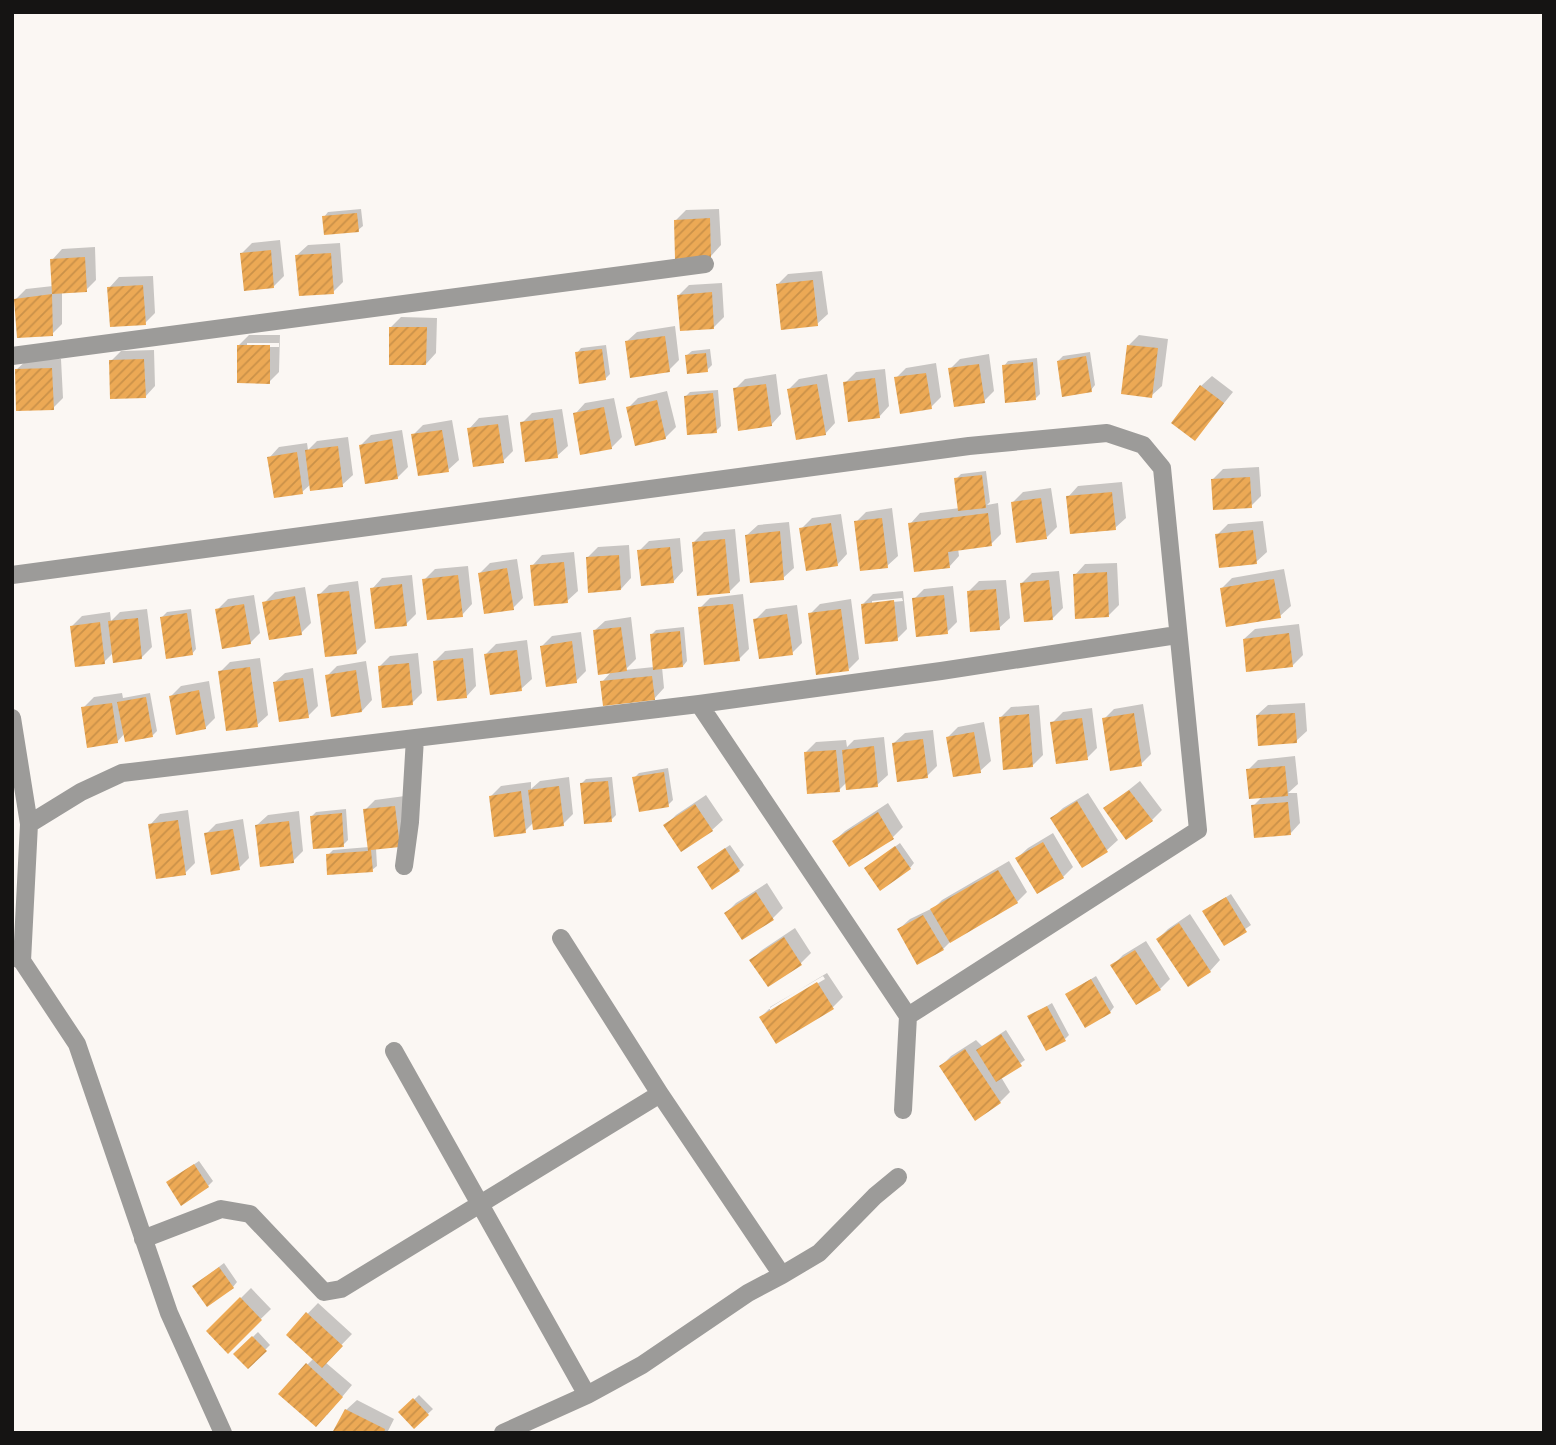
<svg xmlns="http://www.w3.org/2000/svg" width="1556" height="1445" font-family="'Nunito Sans',sans-serif">
<defs>
<pattern id="building-hatch" width="6" height="6" patternUnits="userSpaceOnUse" patternTransform="scale(1.75)"><rect width="6" height="6" fill="#eca955"/><path d="M-1 1l2-2M0 6l6-6M5 7l2-2" fill="none" stroke="#ca9149"/></pattern>
</defs>
<rect width="100%" height="100%" fill="#fbf7f3"/>
<path fill="#0003" fill-rule="evenodd" d="M361 209 363 226 358 230 324 217 328 212Z
M719 209 721 245 711 256 675 221 686 210Z
M280 240 284 276 273 287 242 253 252 243Z
M340 243 343 282 333 292 297 255 308 245Z
M95 247 96 280 86 290 62 292V324L52 334 16 299 26 289 53 286 52 260 62 249Z
M822 271 828 314 817 324 777 285 788 274Z
M153 276 155 313 145 323 109 288 119 277Z
M722 283 724 317 713 328 679 295 689 285Z
M401 317 437 318 436 353 426 364 390 328Z
M675 326 679 360 669 370 626 342 637 332Z
M249 335H280L279 372 269 382 239 345ZM247 343H279V347H247Z
M1139 335 1168 339 1162 386 1151 396 1129 345Z
M606 345 610 374 605 379 577 353 581 348Z
M710 349 712 365 707 370 687 355 692 351Z
M154 350 155 386 145 397 111 361 121 351Z
M1090 352 1095 385 1091 390 1058 361 1063 356Z
M989 354 994 391 984 401 950 369 960 359Z
M1037 358 1040 394 1036 398 1004 366 1008 361Z
M61 359 63 398 53 408 16 370 27 360Z
M936 363 941 397 931 407 896 378 906 368Z
M885 369 889 406 879 417 845 383 856 372Z
M776 374 781 414 771 425 735 389 745 379Z
M827 374 835 423 825 434 789 389 799 379Z
M1212 376 1233 392 1195 439 1201 386Z
M718 390 721 426 716 431 685 397 690 392Z
M667 391 676 427 665 438 628 408 638 398Z
M614 398 622 437 611 448 575 414 585 403Z
M562 409 568 446 557 456 522 423 532 413Z
M508 415 513 451 503 461 469 429 479 418Z
M452 420 459 460 448 470 413 435 423 425Z
M402 430 408 467 397 478 361 445 371 435Z
M348 437 353 475 342 485 311 484 302 492 269 458 279 447 307 443 308 450 317 441Z
M1259 467 1261 496 1251 506 1213 479 1223 469Z
M986 471 990 502 987 505 998 503 1001 534 991 544 958 548 959 556 949 567 910 524 920 513 960 508 956 479 961 474Z
M1122 482 1126 518 1115 528 1068 497 1078 486Z
M1051 488 1057 527 1047 537 1012 503 1023 492Z
M892 508 898 556 887 566 856 522 866 512Z
M841 514 847 554 837 565 801 529 812 518Z
M1263 521 1267 552 1256 562 1217 535 1228 524Z
M789 522 794 568 783 578 747 535 758 525Z
M735 529 740 581 730 591 694 542 704 532Z
M680 538 683 571 673 582 639 551 649 541Z
M629 545 631 578 621 589 587 558 598 547Z
M574 552 578 591 567 601 532 566 542 555Z
M517 559 523 598 513 608 480 573 490 563Z
M1117 563 1119 605 1109 615 1075 575 1085 564Z
M468 566 472 604 462 615 424 580 435 569Z
M1284 569 1291 606 1280 616 1222 588 1232 578Z
M1059 571 1063 608 1053 618 1022 583 1032 573Z
M412 575 416 614 406 624 372 589 382 578Z
M1006 580 1010 618 999 628 968 592 979 581Z
M358 581 366 642 356 652 319 595 329 585Z
M953 586 957 622 947 632 914 599 924 589Z
M305 587 311 623 301 633 264 603 275 592Z
M903 591 907 629 897 639 863 604 873 594ZM902 598 903 601 872 604V601Z
M743 594 749 649 739 659 700 608 710 598Z
M254 595 260 633 250 643 217 610 228 599Z
M851 599 859 659 849 669 810 614 820 604Z
M797 605 802 643 792 653 755 620 766 609Z
M147 609 152 647 141 658 114 652 104 662 72 626 82 616 110 612 111 621 120 612Z
M191 609 196 649 192 654 162 617 167 612Z
M631 617 636 659 625 670 654 667 651 635 656 630 684 627 687 661 683 666 662 667 664 688 654 699 602 682 612 671 594 631 605 621Z
M1299 624 1303 655 1292 666 1244 639 1255 629Z
M581 632 586 671 576 681 542 646 552 636Z
M527 640 532 679 521 689 486 654 496 644Z
M473 648 476 686 466 697 435 661 445 651Z
M418 653 422 693 412 703 380 666 390 656Z
M260 658 268 715 257 725 220 672 230 662Z
M366 661 372 700 362 711 327 676 337 666Z
M313 668 318 706 308 716 274 683 285 673Z
M209 681 215 718 205 728 171 696 181 686Z
M122 693 123 698 150 693 157 731 153 735 125 733 117 742 83 708 94 697Z
M1305 703 1307 731 1296 741 1257 715 1268 705Z
M1143 704 1151 754 1141 764 1104 719 1114 709Z
M1039 705 1043 755 1032 766 1001 717 1011 707Z
M1092 708 1097 748 1087 758 1052 723 1063 712Z
M984 722 991 761 980 771 948 737 958 727Z
M933 730 937 766 927 776 894 743 905 733Z
M884 737 888 775 877 785 847 782 839 790 806 752 816 742 846 740 847 747 854 740Z
M1295 756 1298 784 1288 793H1297L1300 823 1290 834 1253 806 1263 796 1248 770 1258 760Z
M668 768 673 800 668 805 634 778 639 773Z
M569 777 573 814 563 824 533 823 525 831 491 796 501 786 531 782V789L540 781Z
M612 777 616 815 611 820 581 784 586 779Z
M1140 781 1162 810 1152 820 1105 809Z
M1088 793 1118 840 1107 850 1083 866 1052 818 1063 808Z
M706 795 723 820 712 830 682 850 665 826 676 815Z
M405 796 409 835 376 848 377 866 372 870 328 855 333 850 369 847 365 810 375 800Z
M888 803 903 827 893 837 850 864 834 841 845 831Z
M346 809 348 840 343 845 311 817 316 812Z
M188 810 195 863 185 873 150 825 160 814Z
M299 811 303 851 293 861 257 825 268 815Z
M243 819 249 858 239 868 206 834 216 824Z
M1053 833 1073 867 1063 877 1017 858 1028 848Z
M900 843 914 863 910 868 871 864Z
M730 845 744 865 739 870 703 863Z
M1009 861 1027 892 1017 902 952 940 943 949 899 929 910 919 935 907 942 900Z
M767 883 783 908 773 918 743 938 726 913 736 903Z
M1231 894 1251 925 1224 944 1204 911Z
M1190 914 1220 960 1210 971 1158 939 1168 929Z
M795 928 811 953 801 963 768 985 751 960 762 950Z
M1146 941 1170 979 1160 989 1112 966 1123 955Z
M827 973 843 997 833 1007 761 1017 771 1007ZM823 976 825 979 770 1012V1007Z
M1096 976 1114 1007 1110 1012 1067 994Z
M1052 1003 1069 1035 1065 1039 1030 1016Z
M1006 1030 1025 1060 1001 1077 1010 1092 1000 1102 941 1066 951 1056 976 1040 982 1046Z
M199 1161 213 1181 208 1186 168 1182Z
M224 1263 237 1282 233 1287 199 1282Z
M251 1288 271 1309 228 1351 208 1331Z
M318 1303 352 1334 325 1362 352 1385 327 1415 307 1365 314 1358 288 1334Z
M258 1332 270 1345 248 1367 235 1354Z
M419 1395 433 1409 414 1427 401 1412Z
M357 1400 394 1419 387 1433H334L346 1410Z"/>
<path fill="url(#building-hatch)" d="M357 213 359 232 324 235 322 216Z
M710 218 711 257 675 259 674 220Z
M271 250 274 288 244 291 240 253Z
M331 253 334 294 299 296 295 255Z
M85 257 87 292 52 294 53 336 17 338 14 299 52 294 50 259Z
M813 280 818 326 781 330 776 284Z
M143 285 146 325 110 327 107 287Z
M712 292 714 329 680 331 677 295Z
M389 327H427L426 365H389Z
M665 336 670 372 630 378 625 341Z
M237 345H270V384L237 383Z
M1127 345 1158 348 1152 398 1121 394Z
M602 349 606 380 579 384 575 352Z
M706 353 708 372 687 374 685 355Z
M1086 356 1092 392 1062 397 1057 361Z
M144 359 146 398 110 399 109 360Z
M1033 362 1036 400 1005 403 1002 365Z
M979 364 985 403 954 407 948 368Z
M52 368 54 410 16 411 15 369Z
M926 373 932 409 900 414 894 377Z
M875 378 880 418 848 422 843 382Z
M766 384 772 426 738 431 733 388Z
M817 384 826 435 796 440 787 389Z
M1200 385 1224 403 1195 441 1171 423Z
M713 393 717 433 687 435 684 396Z
M657 400 666 439 635 446 626 407Z
M604 407 612 449 580 455 573 413Z
M553 418 558 458 525 462 520 422Z
M498 424 504 463 473 467 467 428Z
M442 430 449 472 418 476 411 434Z
M392 439 398 479 365 484 359 445Z
M338 446 343 487 310 491 305 450Z
M297 452 303 494 274 498 267 457Z
M982 475 986 508 958 511 954 478Z
M1250 477 1252 508 1213 510 1211 479Z
M1112 492 1116 530 1070 534 1066 496Z
M1041 498 1047 539 1016 543 1011 502Z
M988 513 992 546 948 552 950 568 914 572 908 523Z
M882 518 888 568 860 571 854 521Z
M831 523 838 566 806 571 799 528Z
M1253 530 1257 564 1219 568 1215 534Z
M780 531 784 580 750 583 745 535Z
M725 539 730 593 697 596 692 542Z
M670 547 674 583 641 586 637 550Z
M619 555 621 590 588 593 586 557Z
M564 562 568 603 534 606 530 565Z
M507 568 514 610 484 614 478 573Z
M1107 572 1109 617 1075 619 1073 574Z
M458 575 463 617 427 620 422 579Z
M1274 579 1281 618 1226 627 1220 588Z
M1049 580 1053 620 1024 622 1020 583Z
M402 584 407 626 375 629 370 588Z
M996 589 1000 630 970 632 967 591Z
M349 591 357 654 325 657 317 594Z
M944 595 948 634 916 637 912 598Z
M295 596 302 635 269 640 262 602Z
M894 600 898 641 865 644 861 604Z
M244 604 251 644 222 649 215 609Z
M733 604 740 661 704 665 698 607Z
M841 609 849 671 816 675 808 613Z
M187 613 193 655 166 659 160 617Z
M787 614 793 655 759 659 753 619Z
M138 618 142 659 113 663 108 621Z
M100 622 105 664 75 667 70 626Z
M621 627 627 671 598 675 593 630Z
M680 631 683 667 653 670 650 634Z
M1289 633 1293 667 1246 672 1243 639Z
M572 641 577 683 546 687 540 646Z
M517 650 522 691 490 695 484 654Z
M463 658 467 698 437 701 433 661Z
M409 663 413 705 382 708 378 666Z
M250 667 258 727 226 731 218 671Z
M356 670 362 712 331 717 325 675Z
M652 676 655 700 603 706 600 681Z
M303 678 309 718 279 722 273 682Z
M199 690 206 729 176 735 169 696Z
M146 697 153 737 125 742 117 702Z
M112 703 118 743 87 748 81 707Z
M1134 713 1142 766 1110 771 1102 718Z
M1295 713 1297 743 1258 746 1256 715Z
M1029 714 1033 767 1003 770 999 717Z
M1082 718 1088 760 1056 764 1050 722Z
M974 732 981 773 953 777 946 737Z
M923 739 928 778 897 782 892 743Z
M874 746 878 787 846 790 842 750Z
M836 750 840 792 807 794 804 752Z
M1285 766 1288 796 1249 799 1246 769Z
M664 772 669 807 639 812 632 777Z
M608 781 612 822 584 824 580 783Z
M559 786 564 826 533 830 528 790Z
M1129 790 1153 821 1126 840 1103 808Z
M521 791 526 833 494 837 489 796Z
M1077 801 1108 852 1082 868 1050 818Z
M1288 802 1291 835 1254 838 1251 805Z
M695 804 713 831 681 852 663 825Z
M395 806 400 847 371 850 373 872 327 875 326 854 368 851 363 809Z
M878 812 894 839 849 867 832 841Z
M342 813 344 847 313 849 310 816Z
M178 820 186 875 156 879 148 824Z
M289 821 294 863 260 867 255 825Z
M233 829 240 870 211 875 204 833Z
M1043 842 1064 878 1037 894 1015 858Z
M895 846 911 869 880 891 864 868Z
M725 848 740 871 712 890 697 867Z
M998 870 1018 903 950 943 930 909Z
M756 892 774 920 742 940 724 913Z
M1226 897 1247 932 1224 946 1202 911Z
M923 915 944 950 917 965 897 929Z
M1179 923 1211 972 1188 987 1156 939Z
M784 937 802 965 768 987 749 960Z
M1135 950 1161 990 1136 1005 1110 965Z
M1091 979 1111 1013 1085 1028 1065 994Z
M817 982 834 1009 776 1044 759 1017Z
M1047 1006 1066 1041 1046 1051 1027 1016Z
M1001 1034 1022 1066 996 1082 976 1050Z
M965 1049 1001 1103 975 1121 939 1066Z
M194 1164 209 1187 181 1206 166 1182Z
M219 1267 234 1288 207 1307 192 1286Z
M240 1297 262 1320 228 1354 206 1331Z
M306 1312 343 1346 322 1368 286 1335Z
M252 1336 267 1351 248 1369 233 1354Z
M306 1363 343 1397 316 1427 278 1394Z
M413 1398 429 1415 414 1429 398 1412Z
M345 1409 385 1429 384 1433H332Z"/>
<g fill="none" stroke-linecap="round" stroke-linejoin="round">
<path stroke="#9c9b99" stroke-width="18" d="M12 356 705 264
M12 575 969 446 1107 433 1143 445 1162 468 1198 830 908 1016
M699 704 908 1016 903 1110
M12 718 29 824 22 961
M29 824 81 792 122 773 699 704 941 671 1177 635
M404 866 410 822 415 738
M561 938 660 1094
M12 955 22 961 77 1044 169 1313 223 1433
M394 1051 587 1395
M143 1239 221 1209 250 1214 324 1292 341 1289 660 1094 782 1275
M503 1433 587 1395 642 1365 748 1293 782 1275 819 1253 875 1196 898 1177"/>
</g>
<rect width="1556" height="1445" fill="none" stroke="#151413" stroke-width="28"/>
</svg>
